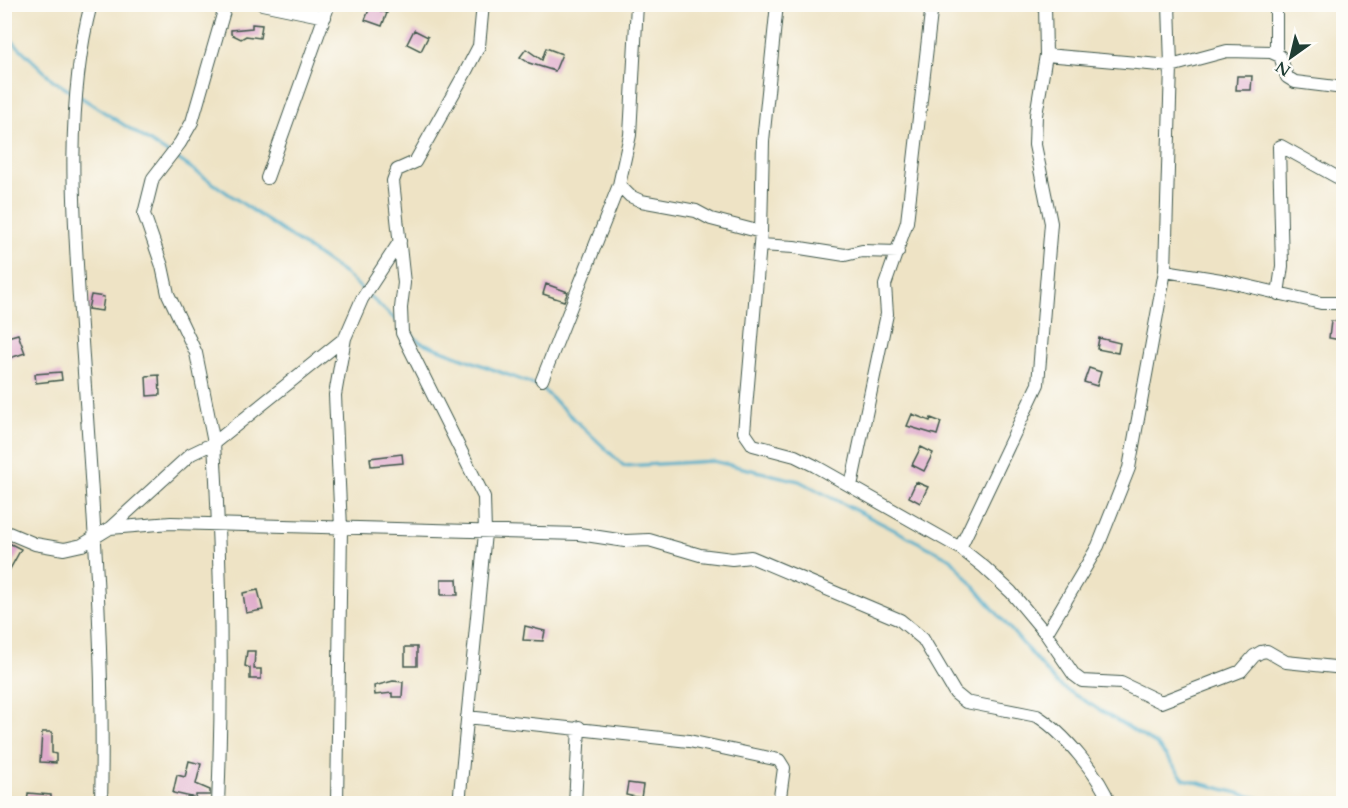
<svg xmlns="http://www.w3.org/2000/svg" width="1348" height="808" font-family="Cardo,serif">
<rect width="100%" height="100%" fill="#fdfcf7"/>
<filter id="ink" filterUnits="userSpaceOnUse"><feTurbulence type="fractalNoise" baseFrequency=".0167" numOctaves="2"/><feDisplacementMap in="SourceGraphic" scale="12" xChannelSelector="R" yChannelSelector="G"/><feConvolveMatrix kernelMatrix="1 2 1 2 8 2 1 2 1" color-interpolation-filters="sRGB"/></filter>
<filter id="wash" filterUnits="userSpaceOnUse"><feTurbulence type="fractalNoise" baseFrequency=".008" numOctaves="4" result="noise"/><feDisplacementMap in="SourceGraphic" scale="24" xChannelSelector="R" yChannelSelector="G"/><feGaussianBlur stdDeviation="1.35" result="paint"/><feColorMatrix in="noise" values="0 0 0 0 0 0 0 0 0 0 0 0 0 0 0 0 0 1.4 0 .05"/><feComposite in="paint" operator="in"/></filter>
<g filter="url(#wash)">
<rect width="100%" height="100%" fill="#eee3c5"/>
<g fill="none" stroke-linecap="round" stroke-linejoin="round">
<path stroke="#4aabc9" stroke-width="3" d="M4 33 54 81 73 93
M79 96 169 154
M175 157 345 274 363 290
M368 295 398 322
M405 329 420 342 540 387 624 466 713 461 799 481 951 559 1057 684 1157 745 1184 779 1261 799 1266 804"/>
</g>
<g id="blocks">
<path fill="#dfaacb" d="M370 7 387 13 382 26 365 20Z
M252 24 262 25 260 38 246 36 241 39 231 34V30L252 28Z
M414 30 428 37 421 51 407 44Z
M546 48 562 54 555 71 529 63 520 57 526 49 542 60Z
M1237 76H1252L1251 90H1236Z
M546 284 568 292 564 301 543 294Z
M91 295 104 297 102 311 88 309Z
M1331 321 1342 322 1341 340 1329 338Z
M18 334 25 353 7 359 4 338Z
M1099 338 1120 343 1118 353 1097 349Z
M1089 368 1101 372 1097 386 1084 382Z
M61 372 62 380 36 383 35 374Z
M159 375 160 395 147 396 146 376Z
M912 414 930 421 931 418 941 422 937 435 907 426Z
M921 447 933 453 924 471 912 465Z
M402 454 403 463 371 466 370 458Z
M916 482 928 487 920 503 909 497Z
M9 543 21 549 4 580V552Z
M441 579H457L458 595H441Z
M258 590 263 610 246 613 243 593Z
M525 626 545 631 543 641 523 640Z
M405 647H417V666H405Z
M247 651H255L254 669H261V679H250V668L245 666Z
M393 681 403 682 402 697H392V693L375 695 374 686Z
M42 732H52V753L56 754V763L40 762Z
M189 761 201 764 196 784 210 790V795H196V798L173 793 177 775 185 777Z
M628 783 643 785 641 798 626 795Z
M28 793 51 795V804H27Z"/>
</g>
</g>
<g filter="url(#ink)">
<use href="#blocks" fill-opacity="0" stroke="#3e564a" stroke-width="1.5"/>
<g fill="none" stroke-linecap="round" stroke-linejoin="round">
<g stroke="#3e564a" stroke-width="14">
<path id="minor" d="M91 4C63 111 75 233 82 342 92 496 105 650 101 804
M262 4 325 17
M777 4 763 141 761 232 744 432 753 445 795 456 815 466 960 548 984 567 1011 592 1046 634 1074 675 1082 681 1121 683 1161 702 1241 671 1254 656 1261 652 1267 651 1286 662 1344 668
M1276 4V53
M1046 55 1171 66 1227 51 1271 52 1280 56 1287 77 1295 82 1344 88
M267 178 329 4
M619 185 630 196 641 201 696 211 711 219 761 232
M760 245 794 247 845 255 862 251 898 252
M1165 271 1221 280 1321 303H1344
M1278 294 1282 266 1279 147 1281 146 1344 181
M542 380 619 185 630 135 637 4
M851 486 887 314 885 285 907 222 932 4
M110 528 191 454 214 443 196 353 168 294 162 266 144 214 153 178 180 143 192 122 226 4
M4 531 35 544 64 549 82 545 110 528 171 523 579 534 625 541 649 540 700 555 732 559 751 557 900 620 923 639 955 693 966 702 1037 716C1063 732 1099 775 1110 804
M960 548 1038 384 1051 223 1035 145 1036 115 1046 55 1045 4
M1046 634 1098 546 1129 468 1165 271 1171 66 1169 4
M467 717 689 741 779 760 784 768 779 804
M218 804C223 683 221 563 214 443L345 338
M337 804 341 528 335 395 345 338 362 299 400 241
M459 804 485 533 484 497 402 333 401 308 404 283 393 181 397 170 415 162 465 73 479 46 483 4
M575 804 579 727"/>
</g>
<use href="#minor" stroke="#fff" stroke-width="12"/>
</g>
</g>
<rect width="1348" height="808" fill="none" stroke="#fdfcf7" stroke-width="24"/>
<g transform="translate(1291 57) rotate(214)" stroke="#fdfcf7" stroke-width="4.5" paint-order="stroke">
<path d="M0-4.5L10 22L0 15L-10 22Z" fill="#1f3d34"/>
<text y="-9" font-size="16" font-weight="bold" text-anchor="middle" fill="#1f3d34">N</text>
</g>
</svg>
